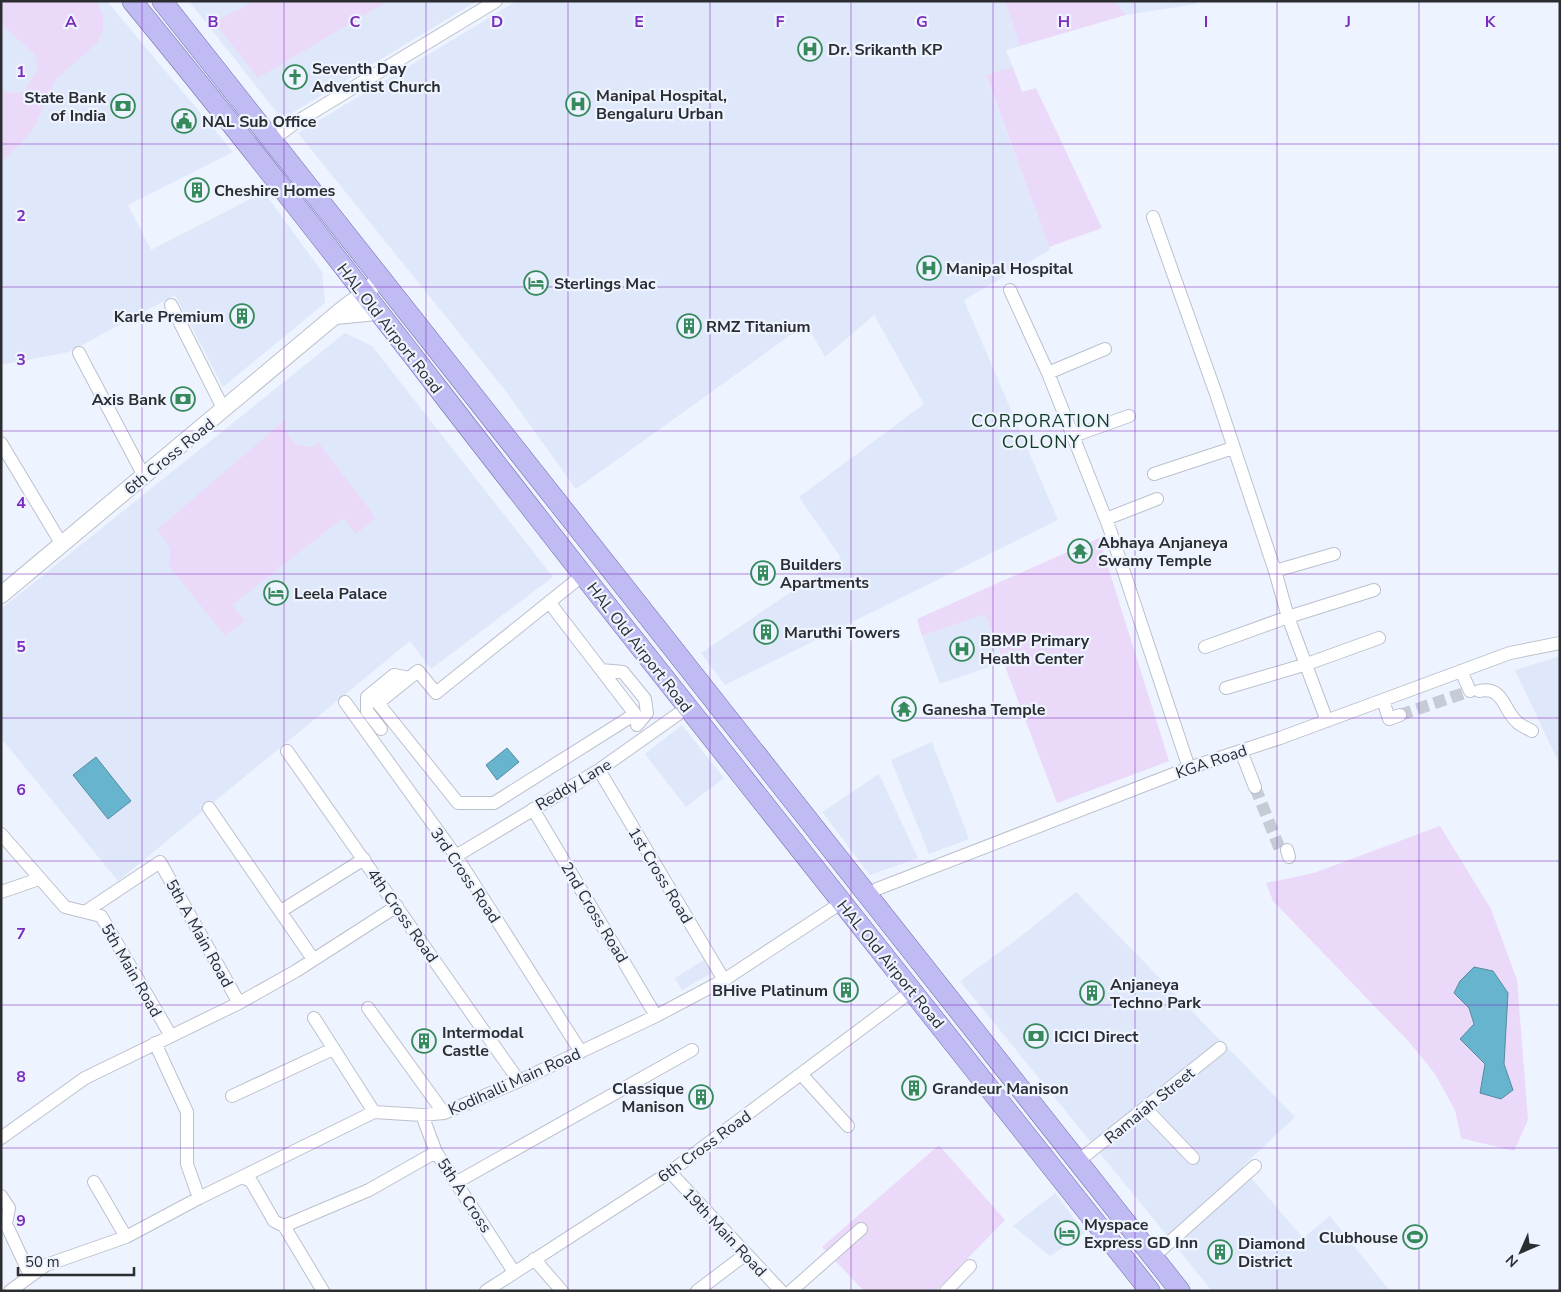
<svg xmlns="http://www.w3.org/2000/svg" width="1561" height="1292" font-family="'Nunito Sans',sans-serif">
<rect width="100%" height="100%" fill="#edf3ff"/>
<path fill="#dfe8fa" d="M1 1H107L233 152 128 205 151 250 264 192 322 272 325 303 223 387 175 295 69 352 1 365Z
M189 1H477L282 119Z
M517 1H1005L1020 46 1006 50 1013 67 986 76 1050 250 964 300 1058 520 725 685 701 653 841 558 799 497 924 404 874 315 825 357 806 324 576 489 504 389 298 133Z
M1114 1H1196L1197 4 1126 15Z
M345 333 372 346 553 577 431 669 410 641 118 881 1 738V609Z
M985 613 1002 662 940 684 922 636Z
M1560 656V765L1515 670Z
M682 725 724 778 686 807 645 754Z
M932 742 969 839 929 854 891 760Z
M879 774 918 858 870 875 822 812Z
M1076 892 1295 1117 1242 1167 1303 1238 1330 1216 1390 1291H1212L960 981 1020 937Z
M704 960 712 973 682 990 675 978Z
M1055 1193 1085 1233 1050 1256 1013 1226Z"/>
<path fill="#ebd9fa" d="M1 1H97L103 14V28L98 42 56 79 33 130 1 163V90L10 93 24 92 38 69 34 54 1 24Z
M255 1H388L258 78 214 22Z
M1005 1H1114L1126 15 1020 46Z
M1013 67 1022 92 1036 88 1102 228 1049 247 986 75Z
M286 419 285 431 296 445 313 447 318 442 376 518 356 534 343 518 232 605 245 621 225 636 168 565C174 551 166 540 157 530Z
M1099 538 1169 761 1057 803 985 614 922 636 917 619Z
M1440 826 1491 909 1517 980 1528 1120 1514 1151 1461 1138 1455 1110 1435 1074 1410 1043 1273 901 1266 883 1314 873Z
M939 1145 1005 1220 936 1291H864L822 1247Z"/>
<path fill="#66b4ce" stroke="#548c9f" d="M507 748 519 762 497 780 486 765Z
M96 757 131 801 108 819 73 775Z
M1474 967 1493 971 1508 993 1504 1064 1513 1090 1501 1099 1480 1093 1485 1064 1460 1039 1474 1024 1469 1008 1454 993 1460 981Z"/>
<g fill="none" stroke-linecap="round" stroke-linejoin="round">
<path stroke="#c6cbd6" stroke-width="12" stroke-dasharray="12 6" stroke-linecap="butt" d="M1400 715 1470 691
M1255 787 1281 852"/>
<g stroke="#bbc1cc" stroke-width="14">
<path id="minor" d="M271 141 295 123 496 1
M1153 217 1216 394 1275 571 1288 617 1327 721
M1010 290 1048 373 1109 527 1189 768
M171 305 224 410
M79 353 144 476
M1048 373 1105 349
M1073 436 1129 416
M1 443 61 543
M1154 474 1233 448
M1106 519 1157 499
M1275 571 1334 554
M549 602 635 714 494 803H458L378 703 418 671 436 693 583 575
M1205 647 1288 617 1374 590
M601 670 623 672 645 699 647 713 637 725
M1461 671 1470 691
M1226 688 1307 664 1379 638
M1479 691C1504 686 1503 710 1517 722 1521 726 1527 728 1532 731
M1383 700 1389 719 1400 715
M345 702 456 856 581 1052
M381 729 367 711V697L394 675 409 678
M287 751 519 1081
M1241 751 1255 787
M599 770 724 980
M209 808 313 959
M533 809 656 1016
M1 834 65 907 101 916 171 1036
M1287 850 1289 857
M456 856 599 770 688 707
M1 892 39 879
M868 897 877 889 1189 768 1280 738 1510 653 1560 643
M281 911 364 859
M85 912 160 862 239 1003
M368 1008 444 1113
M314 1018 374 1112
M155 1043 187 1112V1164L199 1198
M801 1074 848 1126
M232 1096 333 1049
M1145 1108 1193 1158
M422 1115 436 1152 514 1272
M1 1138 85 1078 239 1003 296 971 397 906
M1077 1162 1220 1048
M670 1172 781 1291
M244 1178 251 1181 274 1221 284 1226 323 1291
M94 1182 126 1237
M457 1182 692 1050
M1 1196 9 1208 6 1224 30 1275
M284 1226 369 1190 436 1152
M1153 1257 1255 1166
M534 1259 562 1291
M10 1291 46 1265 126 1237 199 1198 374 1112 422 1115 444 1113 519 1081 656 1016 724 980 841 903
M486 1291 670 1172 913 990
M697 1291 746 1254
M791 1291 861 1229
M946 1291 970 1266"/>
</g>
<g stroke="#bbc1cc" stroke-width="18">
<path id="tertiary" d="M336 316 376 312
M1 595 343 309 371 288 379 277"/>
</g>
<g stroke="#716bab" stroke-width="21">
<path id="primary" d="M132 1C284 186 428 377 576 566 766 809 959 1049 1150 1291
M162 1 1180 1291"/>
</g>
<use href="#minor" stroke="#fff" stroke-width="12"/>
<use href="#tertiary" stroke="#fff" stroke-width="16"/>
<use href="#primary" stroke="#c1bbf4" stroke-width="20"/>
</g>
<path fill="none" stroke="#7b2cbf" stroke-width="1" stroke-opacity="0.55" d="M142 1V1291M284 1V1291M426 1V1291M568 1V1291M710 1V1291M851 1V1291M993 1V1291M1135 1V1291M1277 1V1291M1419 1V1291M1 144H1560M1 287H1560M1 431H1560M1 574H1560M1 718H1560M1 861H1560M1 1005H1560M1 1148H1560"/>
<defs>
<g id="hospital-ring" transform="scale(1.25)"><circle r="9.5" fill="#edf3ff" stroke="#36895b" stroke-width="1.5"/><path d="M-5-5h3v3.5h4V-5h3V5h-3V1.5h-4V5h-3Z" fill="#36895b"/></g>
<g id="church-ring" transform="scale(1.25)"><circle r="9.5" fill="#edf3ff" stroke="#36895b" stroke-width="1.5"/><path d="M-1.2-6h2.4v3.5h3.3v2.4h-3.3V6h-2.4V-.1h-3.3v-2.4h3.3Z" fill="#36895b"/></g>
<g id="bank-ring" transform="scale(1.25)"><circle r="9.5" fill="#edf3ff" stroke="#36895b" stroke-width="1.5"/><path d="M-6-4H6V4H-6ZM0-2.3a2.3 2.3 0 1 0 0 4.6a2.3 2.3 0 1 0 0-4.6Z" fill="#36895b"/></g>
<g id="civic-ring" transform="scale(1.25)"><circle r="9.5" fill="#edf3ff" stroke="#36895b" stroke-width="1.5"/><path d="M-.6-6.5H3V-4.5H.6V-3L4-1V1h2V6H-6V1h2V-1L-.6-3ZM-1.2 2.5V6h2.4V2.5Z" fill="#36895b"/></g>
<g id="building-ring" transform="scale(1.25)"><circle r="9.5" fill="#edf3ff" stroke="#36895b" stroke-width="1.5"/><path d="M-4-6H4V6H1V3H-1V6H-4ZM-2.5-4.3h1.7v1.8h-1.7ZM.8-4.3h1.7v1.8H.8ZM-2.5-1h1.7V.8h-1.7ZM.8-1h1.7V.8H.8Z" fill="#36895b"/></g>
<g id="hotel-ring" transform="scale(1.25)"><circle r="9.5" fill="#edf3ff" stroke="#36895b" stroke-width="1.5"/><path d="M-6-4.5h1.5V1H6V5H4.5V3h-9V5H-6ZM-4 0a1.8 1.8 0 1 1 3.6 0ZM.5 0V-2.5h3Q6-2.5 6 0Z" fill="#36895b"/></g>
<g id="temple-ring" transform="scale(1.25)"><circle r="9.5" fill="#edf3ff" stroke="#36895b" stroke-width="1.5"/><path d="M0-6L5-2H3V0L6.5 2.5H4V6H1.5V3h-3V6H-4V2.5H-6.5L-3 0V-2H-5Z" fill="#36895b"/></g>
<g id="stadium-ring" transform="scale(1.25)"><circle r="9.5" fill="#edf3ff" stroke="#36895b" stroke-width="1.5"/><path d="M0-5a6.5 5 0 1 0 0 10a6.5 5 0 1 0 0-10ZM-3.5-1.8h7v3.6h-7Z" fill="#36895b"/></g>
</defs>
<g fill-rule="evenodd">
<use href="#hospital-ring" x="810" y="49"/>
<use href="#church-ring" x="295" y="77"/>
<use href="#hospital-ring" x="578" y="104"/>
<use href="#bank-ring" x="123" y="106"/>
<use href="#civic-ring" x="184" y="121"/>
<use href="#building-ring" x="197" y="190"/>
<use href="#hospital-ring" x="929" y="268"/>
<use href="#hotel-ring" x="536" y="283"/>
<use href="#building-ring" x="242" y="316"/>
<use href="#building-ring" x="689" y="326"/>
<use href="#bank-ring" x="183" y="399"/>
<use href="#temple-ring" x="1080" y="551"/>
<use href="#building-ring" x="763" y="573"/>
<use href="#hotel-ring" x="276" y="593"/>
<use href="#building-ring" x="766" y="632"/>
<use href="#hospital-ring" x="962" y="649"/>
<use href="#temple-ring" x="904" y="709"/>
<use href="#building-ring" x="846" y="990"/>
<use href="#building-ring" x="1092" y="993"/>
<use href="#bank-ring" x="1036" y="1036"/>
<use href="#building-ring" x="424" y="1041"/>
<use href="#building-ring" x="914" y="1088"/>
<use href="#building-ring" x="701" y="1097"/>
<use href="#hotel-ring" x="1067" y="1233"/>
<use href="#stadium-ring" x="1415" y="1237"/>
<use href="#building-ring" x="1220" y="1252"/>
</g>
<g text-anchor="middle" stroke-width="4.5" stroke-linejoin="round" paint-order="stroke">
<g font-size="16" font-weight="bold" fill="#2b2d31" stroke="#edf3ff" text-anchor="start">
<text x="828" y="55">Dr. Srikanth KP</text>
<text x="312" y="74">Seventh Day<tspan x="312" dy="18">Adventist Church</tspan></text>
<text x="596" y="101">Manipal Hospital,<tspan x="596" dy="18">Bengaluru Urban</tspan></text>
<text x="106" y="103" text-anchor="end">State Bank<tspan x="106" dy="18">of India</tspan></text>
<text x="202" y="127">NAL Sub Office</text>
<text x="214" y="196">Cheshire Homes</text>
<text x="946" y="274">Manipal Hospital</text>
<text x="554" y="289">Sterlings Mac</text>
<text x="224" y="322" text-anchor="end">Karle Premium</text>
<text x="706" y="332">RMZ Titanium</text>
<text x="166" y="405" text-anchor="end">Axis Bank</text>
<text x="1098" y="548">Abhaya Anjaneya<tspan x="1098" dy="18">Swamy Temple</tspan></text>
<text x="780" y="570">Builders<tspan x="780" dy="18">Apartments</tspan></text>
<text x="294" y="599">Leela Palace</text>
<text x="784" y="638">Maruthi Towers</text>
<text x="980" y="646">BBMP Primary<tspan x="980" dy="18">Health Center</tspan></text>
<text x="922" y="715">Ganesha Temple</text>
<text x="1110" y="990">Anjaneya<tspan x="1110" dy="18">Techno Park</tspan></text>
<text x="828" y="996" text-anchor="end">BHive Platinum</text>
<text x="442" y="1038">Intermodal<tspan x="442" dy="18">Castle</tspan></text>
<text x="1054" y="1042">ICICI Direct</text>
<text x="684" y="1094" text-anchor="end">Classique<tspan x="684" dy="18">Manison</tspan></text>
<text x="932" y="1094">Grandeur Manison</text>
<text x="1084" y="1230">Myspace<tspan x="1084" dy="18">Express GD Inn</tspan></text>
<text x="1398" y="1243" text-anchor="end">Clubhouse</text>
<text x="1238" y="1249">Diamond<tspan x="1238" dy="18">District</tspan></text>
</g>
<g font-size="16" fill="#2b2d31" stroke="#edf3ff">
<text transform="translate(390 328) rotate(52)" y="6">HAL Old Airport Road</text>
<text transform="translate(169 456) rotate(-39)" y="6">6th Cross Road</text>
<text transform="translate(640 647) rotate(52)" y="6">HAL Old Airport Road</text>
<text transform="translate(1211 761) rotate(-19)" y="6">KGA Road</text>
<text transform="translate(573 784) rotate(-31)" y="6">Reddy Lane</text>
<text transform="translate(466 875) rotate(56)" y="6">3rd Cross Road</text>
<text transform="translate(661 875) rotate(59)" y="6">1st Cross Road</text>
<text transform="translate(595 912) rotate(59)" y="6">2nd Cross Road</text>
<text transform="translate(403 915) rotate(55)" y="6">4th Cross Road</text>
<text transform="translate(200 933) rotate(61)" y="6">5th A Main Road</text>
<text transform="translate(891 964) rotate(51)" y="6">HAL Old Airport Road</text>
<text transform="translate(132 970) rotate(60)" y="6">5th Main Road</text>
<text transform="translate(514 1081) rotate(-24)" y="6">Kodihalli Main Road</text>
<text transform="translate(1149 1105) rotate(-39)" y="6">Ramaiah Street</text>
<text transform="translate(704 1146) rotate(-36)" y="6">6th Cross Road</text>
<text transform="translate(465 1195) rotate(57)" y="6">5th A Cross</text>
<text transform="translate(725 1232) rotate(47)" y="6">19th Main Road</text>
</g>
<g font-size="18" letter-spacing="1" fill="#123a24" stroke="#edf3ff">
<text x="1041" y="427">CORPORATION<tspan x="1041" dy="21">COLONY</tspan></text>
</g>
</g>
<g font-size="16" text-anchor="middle" font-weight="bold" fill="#7b2cbf" stroke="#edf3ff" stroke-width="4.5" stroke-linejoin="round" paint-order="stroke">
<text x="71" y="27">A</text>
<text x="213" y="27">B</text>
<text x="355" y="27">C</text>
<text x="497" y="27">D</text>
<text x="639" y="27">E</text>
<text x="780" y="27">F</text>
<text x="922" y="27">G</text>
<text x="1064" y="27">H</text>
<text x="1206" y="27">I</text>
<text x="1348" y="27">J</text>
<text x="1490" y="27">K</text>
<text x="21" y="77">1</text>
<text x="21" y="221">2</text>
<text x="21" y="365">3</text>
<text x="21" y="508">4</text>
<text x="21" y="652">5</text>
<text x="21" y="795">6</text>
<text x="21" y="939">7</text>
<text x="21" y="1082">8</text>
<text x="21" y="1226">9</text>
</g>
<rect width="1561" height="1292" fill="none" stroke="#2b2d31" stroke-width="5"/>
<g transform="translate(1521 1252) rotate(225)" stroke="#edf3ff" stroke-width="4" paint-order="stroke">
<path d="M0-4L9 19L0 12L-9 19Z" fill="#2b2d31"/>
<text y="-8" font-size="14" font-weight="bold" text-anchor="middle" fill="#2b2d31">N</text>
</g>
<path d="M18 1267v8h116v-8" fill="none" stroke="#2b2d31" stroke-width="2.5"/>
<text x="25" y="1267" font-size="15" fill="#2b2d31" stroke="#edf3ff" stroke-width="4" paint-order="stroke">50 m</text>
</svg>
